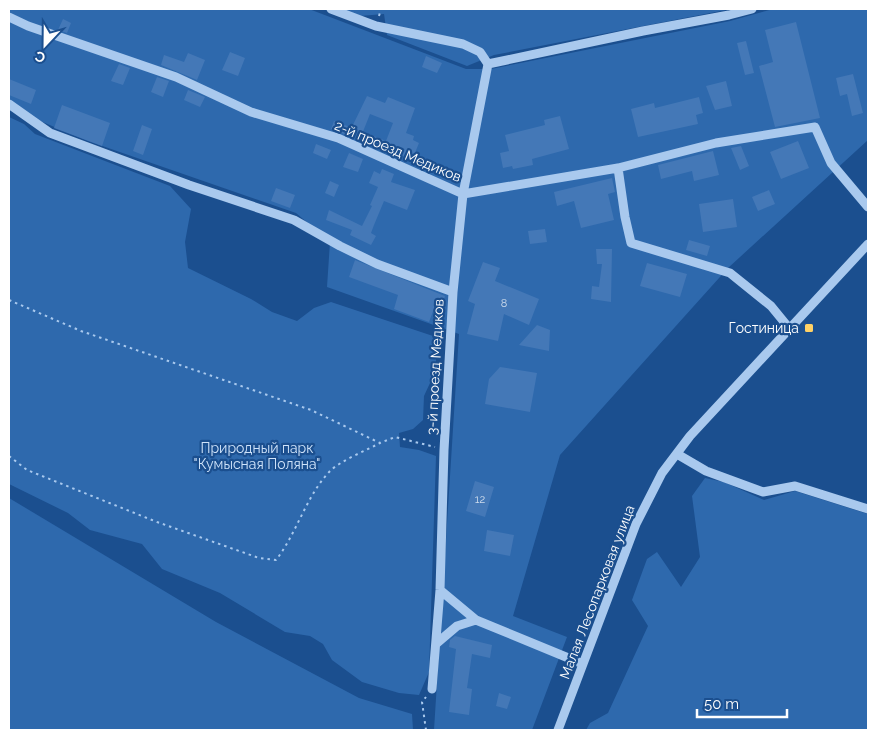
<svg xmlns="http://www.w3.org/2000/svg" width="877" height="739" font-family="Raleway,sans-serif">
<rect width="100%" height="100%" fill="#1b4f8f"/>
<path fill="#2e69ad" d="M9 9H309L466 69H491L730 21 773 9H868V140L728 268 560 455 513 616 567 637 532 730H434L459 334 327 287 330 242 296 213 88 141 9 108Z
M339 9H731L494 55 467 66 387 35 384 14 360 16Z
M9 117 24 124 35 134 170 186 191 209 185 242 188 268 251 299 272 312 297 321 314 308 331 302 436 337V370L424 396 423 420 413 429 399 433 400 447 419 450 436 456 429 672 419 695 399 693 362 682 332 660 323 644 310 636 285 632 220 593 162 569 142 544 90 530 68 513 9 484Z
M705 478 724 482 764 500 795 491 868 514V730H586L590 723 608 713 648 626 632 600 647 559 657 552 681 587 700 557 692 496Z
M9 498 216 622 359 698 412 714 413 730H9Z"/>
<path fill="#4478b7" d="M63 19 71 23 67 33 58 30Z
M796 22 820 118 775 127 759 66 773 62 765 30Z
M746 41 754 73 745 75 737 43Z
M230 52 245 58 238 76 222 70Z
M188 53 205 60 197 80 161 65 164 55 184 62Z
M426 56 442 63 437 73 422 67Z
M119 64 130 68 123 85 111 81Z
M853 74 863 113 852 116 847 94 840 96 836 78Z
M157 77 169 81 163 97 151 92Z
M9 79 36 90 31 104 9 95Z
M726 81 732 106 715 110 706 86Z
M188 90 205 97 200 107 184 100Z
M367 96 385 103 388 97 415 108 406 133 414 136 413 140 419 143 412 160 394 152 393 155 365 143 369 134 386 141 393 123 370 114 362 134 351 129Z
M699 97 703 113 696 115 698 124 638 137 631 109 654 103 655 108Z
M62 105 110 123 102 146 54 128Z
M560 116 569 149 532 159 533 165 513 169 512 166 503 168 500 153 509 151 505 135 545 125 544 120Z
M334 121 350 127 347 135 331 129Z
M142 125 152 129 143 155 133 151Z
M798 141 809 168 781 179 770 152Z
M316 144 331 150 327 159 313 153Z
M741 146 749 166 740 170 731 148Z
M713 151 719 175 694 181 692 171 661 179 658 165Z
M349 153 363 159 358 172 343 167Z
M382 169 394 174 391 182 415 190 407 210 384 201 374 225 371 233 376 236 371 245 350 235 352 230 326 220 329 210 362 226 372 206 370 205 378 187 369 183 374 171 380 174Z
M612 178 615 192 608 194 614 220 581 228 574 201 557 206 554 192Z
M330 181 339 185 334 197 325 193Z
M276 188 295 195 290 208 271 201Z
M769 190 775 204 758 211 752 197Z
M733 199 737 227 703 232 699 204Z
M545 229 547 242 530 244 528 231Z
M689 240 710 246 707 256 686 250Z
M596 249H612L611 302 591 299 592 286 599 287 602 264H597Z
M355 260 445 296 441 308 435 306 429 322 394 309 398 295 349 277Z
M483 262 500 268 495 281 539 299 529 325 504 314 498 341 467 334 475 304 468 301Z
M647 263 687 274 680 297 640 286Z
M537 325 550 330 549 351 519 345Z
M500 367 537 373 530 412 485 404 489 379Z
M475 481 494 487 485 517 466 511Z
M487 530 514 535 510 556 484 551Z
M455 636 492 645 490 658 472 654 467 688 472 689 469 715 449 712 456 649 449 647 450 640Z
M499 693 511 697 507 709 496 706Z"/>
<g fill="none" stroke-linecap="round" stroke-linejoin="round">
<path stroke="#a9c9ee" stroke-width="2" stroke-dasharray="2.5 4" stroke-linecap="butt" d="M379 16 381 9
M9 300 81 331 311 410 380 443 395 437 435 447
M9 456 27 470 157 522 259 558 276 560C297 533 306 496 330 471 340 461 367 450 380 443
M426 730 422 702 426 697"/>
<path stroke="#a9c9ee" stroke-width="9" d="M331 9 376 26 463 44 480 52 488 64
M9 17 28 26 176 77 251 112 338 138 463 194 618 168 716 143 815 127 831 163 868 207
M488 64 643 31 729 15 752 9
M9 104 50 133 189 185 294 220 340 246 377 264 453 292
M618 168 625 217 631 243 730 273 771 306 789 328
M677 454 706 471 763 492 795 486 868 509
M476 620 583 664
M437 643 457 626 476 620 440 590
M432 689 440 590 444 450 453 292 463 194 488 64
M558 730 636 524 662 473 690 436 868 244"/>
</g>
<rect fill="#ffd166" stroke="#1b4f8f" stroke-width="2" x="804" y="323" width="10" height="10" rx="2.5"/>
<g text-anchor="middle" stroke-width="4.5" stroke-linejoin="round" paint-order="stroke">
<g font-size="11" fill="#d0dded">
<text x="504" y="307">8</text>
<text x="480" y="503">12</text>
</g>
<g font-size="14" fill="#fff" stroke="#1b4f8f">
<text transform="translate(398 151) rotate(23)" y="5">2-й проезд Медиков</text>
<text transform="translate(435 367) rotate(-87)" y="5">3-й проезд Медиков</text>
<text transform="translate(597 592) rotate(-69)" y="5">Малая Лесопарковая улица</text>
</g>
<g font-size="14" fill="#fff" stroke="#1b4f8f" text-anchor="end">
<text x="799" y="333">Гостиница</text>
</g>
<g font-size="14" fill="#cfe3fa" stroke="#1b4f8f">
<text x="257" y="453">Природный парк<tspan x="257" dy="16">"Кумысная Поляна"</tspan></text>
</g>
</g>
<rect width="877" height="739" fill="none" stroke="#ffffff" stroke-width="20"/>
<g transform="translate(45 45) rotate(202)" stroke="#1b4f8f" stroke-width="4" paint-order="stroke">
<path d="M0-4L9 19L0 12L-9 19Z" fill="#ffffff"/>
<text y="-8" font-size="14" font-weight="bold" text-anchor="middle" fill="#ffffff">С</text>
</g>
<path d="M697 709v8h90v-8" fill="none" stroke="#ffffff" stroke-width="2.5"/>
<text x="704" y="709" font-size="15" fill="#ffffff" stroke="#1b4f8f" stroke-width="4" paint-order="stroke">50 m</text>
</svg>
